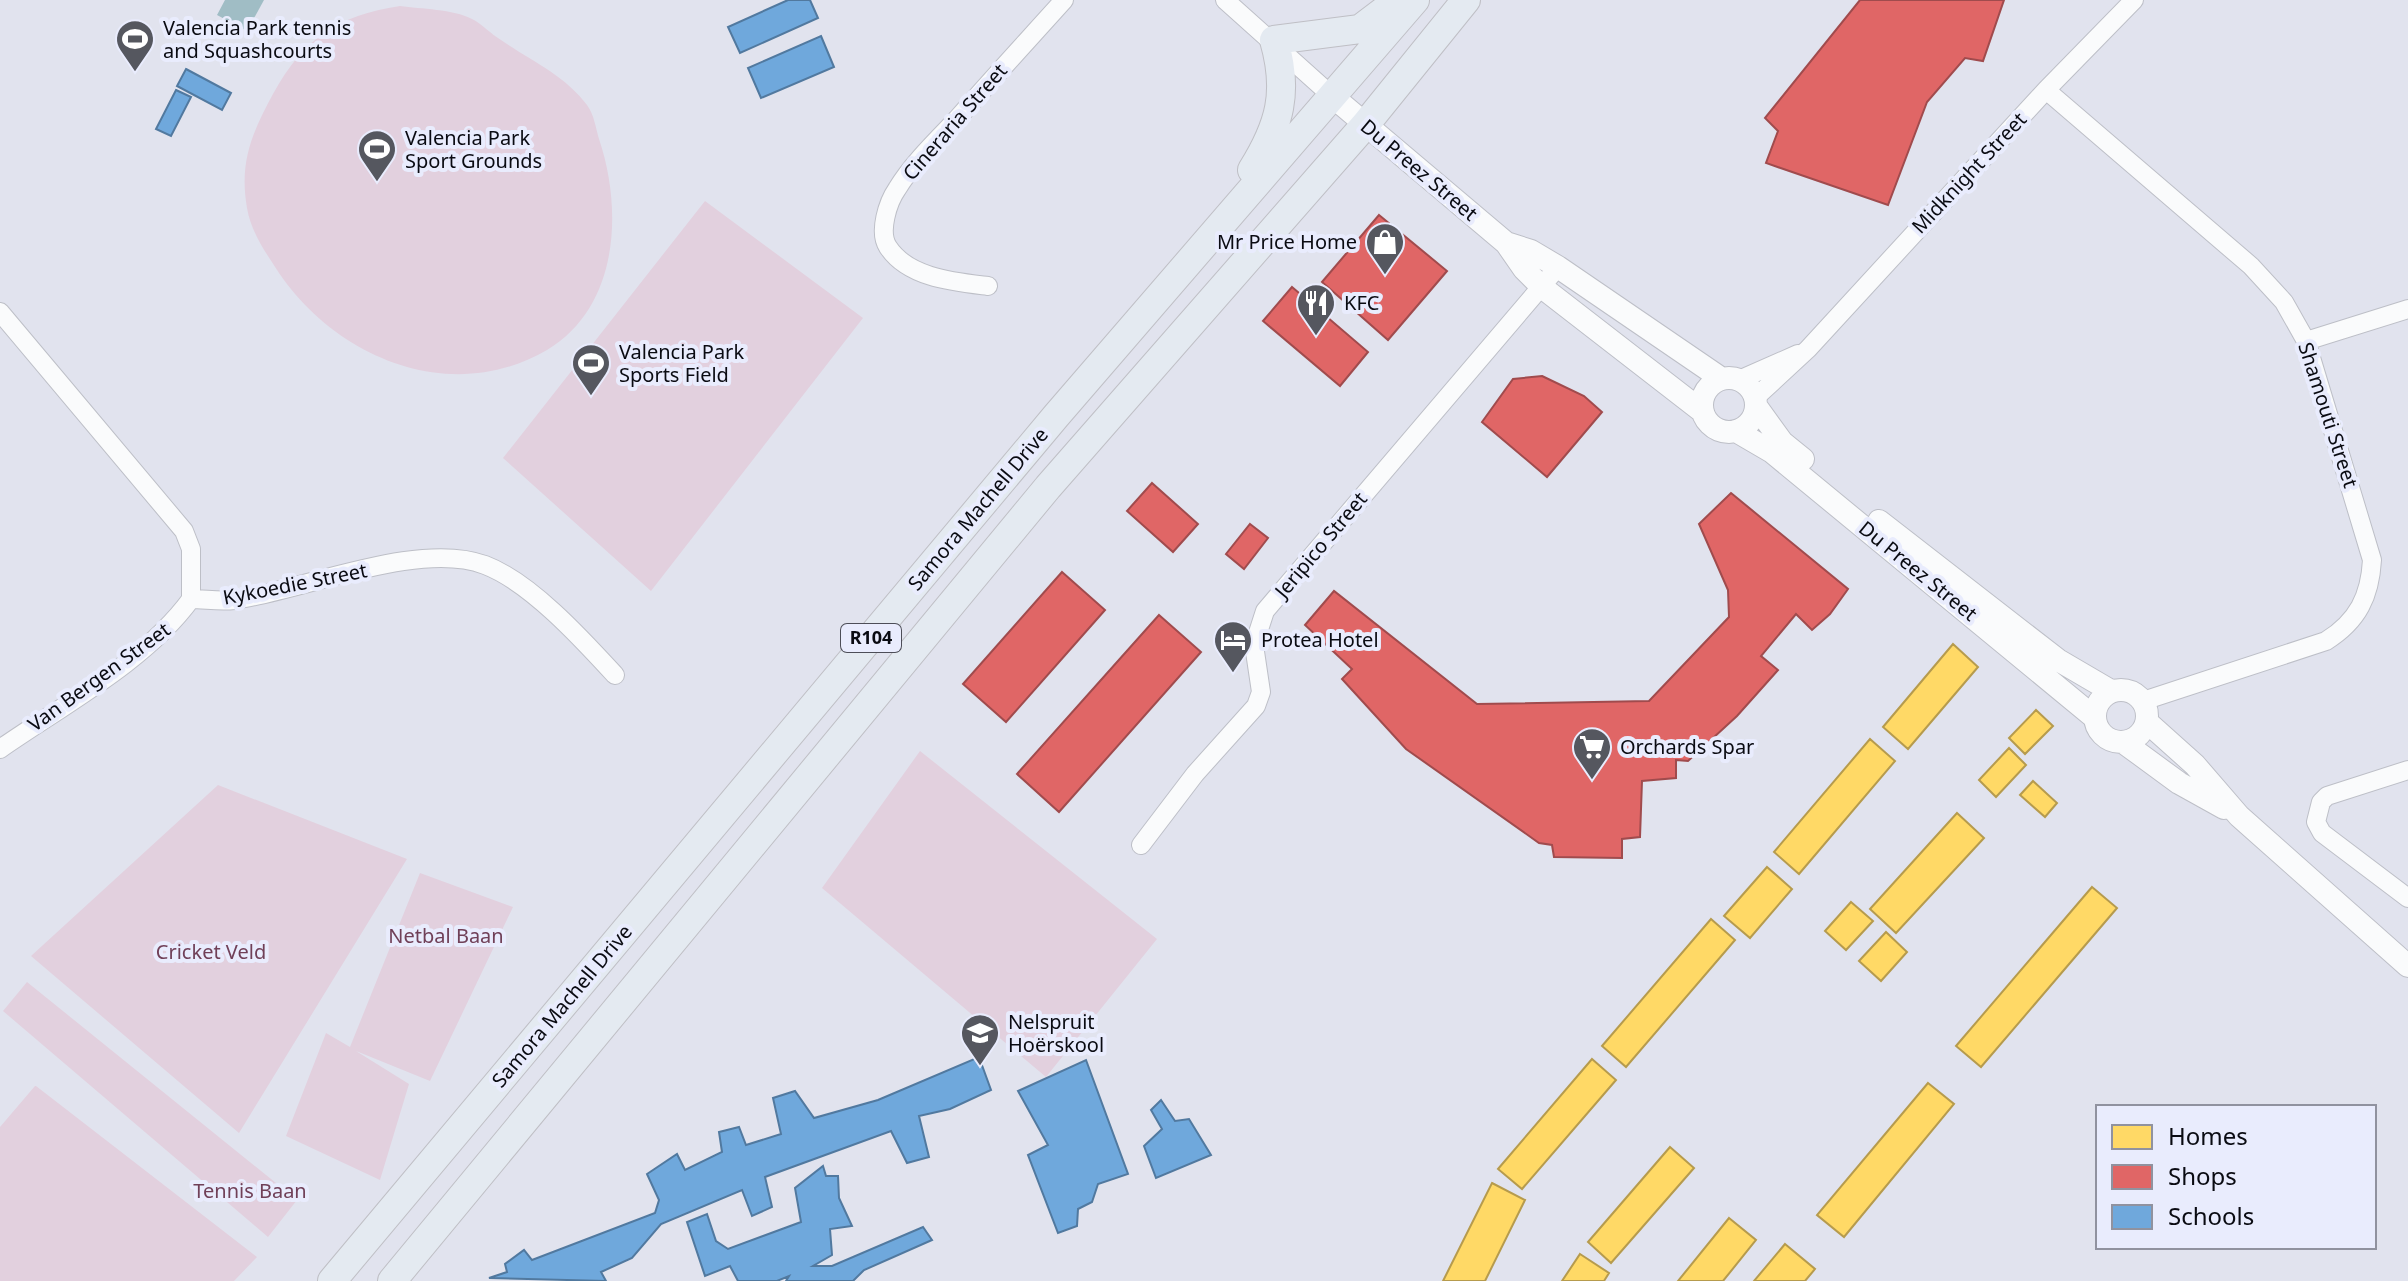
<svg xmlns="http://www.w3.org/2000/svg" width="2408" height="1281" font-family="'Noto Sans',sans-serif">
<rect width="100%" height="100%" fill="#e1e3ee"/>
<path fill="#e2d0de" d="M400 6C421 9 453 9 472 19 482 24 491 34 501 40 530 60 566 76 587 105 594 114 596 129 599 139 623 210 619 307 547 350 451 406 337 358 279 273 266 253 251 232 247 208 239 162 252 133 273 94 304 38 337 16 400 6Z
M705 201 863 318 651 591 503 458Z
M920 751 1157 939 1046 1077 822 888Z
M218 785 407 859 239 1133 31 956Z
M420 873 513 907 430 1081 356 1051 409 1084 380 1180 286 1136 326 1033 350 1047Z
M27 982 297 1200 268 1237 3 1011Z
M35 1086H36L257 1257 234 1281H0V1127Z"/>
<path fill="#a0bdc5" d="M225 0H264L247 31 217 15Z"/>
<path fill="#ffd966" stroke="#b69b4d" stroke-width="2" d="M1953 644 1978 667 1908 749 1883 727Z
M2036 710 2053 726 2025 754 2009 738Z
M1870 739 1895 761 1799 874 1774 852Z
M2009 748 2026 765 1996 797 1979 780Z
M2033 781 2057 803 2045 817 2020 795Z
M1957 813 1984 838 1896 933 1870 909Z
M1767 867 1792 889 1750 938 1724 916Z
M2092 887 2117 908 1981 1067 1956 1046Z
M1851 902 1873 921 1846 950 1825 931Z
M1711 919 1735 940 1626 1067 1602 1046Z
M1886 932 1907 952 1881 981 1859 961Z
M1592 1059 1616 1080 1522 1189 1498 1169Z
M1928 1083 1954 1104 1844 1237 1817 1215Z
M1670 1147 1694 1168 1611 1263 1588 1242Z
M1492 1183 1525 1200 1485 1281H1443Z
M1729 1218 1756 1240 1723 1281H1678Z
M1785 1244 1815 1269 1805 1281H1754Z
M1580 1254 1609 1273 1604 1281H1562Z"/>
<path fill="#e06666" stroke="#a04b4d" stroke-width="2" d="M1860 0H2004L1983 61 1965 58 1927 102 1888 205 1766 163 1778 131 1765 118Z
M1379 215 1447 271 1388 340 1322 282Z
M1292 287 1368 352 1340 386 1263 321Z
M1542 376 1584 396 1602 412 1547 477 1482 422 1513 379Z
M1152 483 1198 524 1173 552 1127 511Z
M1731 493 1848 589 1830 614 1812 630 1796 614 1761 656 1778 670 1737 716 1688 761 1676 760V778L1642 781 1640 837 1622 839V858L1554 857 1552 845 1539 843 1406 749 1342 679 1352 669 1305 625 1334 591 1477 704 1649 701 1729 617 1728 590 1699 524Z
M1250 524 1268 538 1244 569 1226 554Z
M1062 572 1105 610 1006 722 963 684Z
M1159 615 1201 652 1059 812 1017 774Z"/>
<path fill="#6fa8dc" stroke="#51799f" stroke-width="2" d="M788 0H810L818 18 740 53 728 27Z
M821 36 834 67 761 98 748 68Z
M186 69 231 93 222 110 177 86Z
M176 90 191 97 171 136 156 129Z
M979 1057 991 1090 950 1109 919 1116 929 1157 907 1163 891 1131 765 1177 772 1207 752 1216 742 1190 661 1224 632 1258 601 1272 606 1281 489 1278 507 1272 505 1264 524 1250 532 1260 655 1213 659 1200 647 1174 677 1154 685 1170 722 1152 719 1132 739 1127 746 1145 781 1134 773 1098 795 1091 814 1118 878 1100Z
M1086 1060 1128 1174 1098 1184 1092 1202 1078 1209 1077 1226 1058 1233 1028 1155 1048 1145 1018 1091Z
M1161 1100 1175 1121 1189 1119 1211 1155 1156 1178 1144 1146 1162 1129 1151 1110Z
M823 1166 826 1176H838L839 1198 852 1226 830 1229 832 1255 813 1266H832L923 1227 932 1240 864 1270 853 1281H786L789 1276 777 1281H738L730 1266 705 1276 687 1222 707 1214 716 1241 728 1249 801 1222 795 1188Z"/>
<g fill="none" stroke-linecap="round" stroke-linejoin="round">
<g stroke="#bdbfc7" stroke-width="20">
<path id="minor" d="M1225 0 1332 96
M2046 90 2251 266 2284 302 2306 341 2372 560C2370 596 2358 621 2326 641L2143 701
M988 286C955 282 908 278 888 247 878 232 888 202 897 189 913 163 936 141 957 119 992 79 1028 40 1064 0
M0 312 184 531 191 549V599
M2306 341 2408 309
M1739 380 1798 354
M1755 398 1808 349 2046 90 2134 0
M191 599C205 599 220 602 234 600 304 590 419 540 485 565 530 582 582 639 615 675
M0 749C63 705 146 661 191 599
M2408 770 2327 796 2321 802 2316 822 2322 833 2408 898
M1141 845 1195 774 1256 706 1261 692 1254 645 1265 611 1558 267"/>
</g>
<g stroke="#bdbfc7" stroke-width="24">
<path id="tertiary" d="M1332 96 1506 243 1524 269 1543 288 1703 412
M1506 243 1531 251 1558 267 1722 379
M1702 405a27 27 0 1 1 54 0a27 27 0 1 1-54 0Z
M1756 406 1782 442 1803 459
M1736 431 1772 452 2095 718
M1879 521 2058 660 2111 691
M2095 716a26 26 0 1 1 52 0a26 26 0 1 1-52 0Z
M2147 722 2195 765 2239 816 2408 966
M2123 742 2179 783 2224 808"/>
</g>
<g stroke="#bfbfc5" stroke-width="30">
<path id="primary" d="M1252 170C1280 125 1289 92 1274 40L1360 29 1398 0
M332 1281 1056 416 1415 0
M392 1281 1048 487 1365 125 1466 0"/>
</g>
<use href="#minor" stroke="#fafbfc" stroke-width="18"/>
<use href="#tertiary" stroke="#fafbfc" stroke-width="22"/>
<use href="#primary" stroke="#e4eaf1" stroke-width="28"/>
</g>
<defs>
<g id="stadium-pin" transform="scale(2)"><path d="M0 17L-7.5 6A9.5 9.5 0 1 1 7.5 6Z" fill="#55575f" stroke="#e9ecfd"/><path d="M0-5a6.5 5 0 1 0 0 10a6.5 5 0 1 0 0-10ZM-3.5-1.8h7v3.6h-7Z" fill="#fff"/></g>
<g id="shop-pin" transform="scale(2)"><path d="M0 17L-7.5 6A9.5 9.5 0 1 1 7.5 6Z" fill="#55575f" stroke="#e9ecfd"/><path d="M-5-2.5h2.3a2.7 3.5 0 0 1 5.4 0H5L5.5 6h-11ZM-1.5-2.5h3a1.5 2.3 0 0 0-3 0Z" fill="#fff"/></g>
<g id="restaurant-pin" transform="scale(2)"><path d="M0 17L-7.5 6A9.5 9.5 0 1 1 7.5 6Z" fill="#55575f" stroke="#e9ecfd"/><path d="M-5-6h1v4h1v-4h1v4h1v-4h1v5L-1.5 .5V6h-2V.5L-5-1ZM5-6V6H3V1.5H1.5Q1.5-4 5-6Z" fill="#fff"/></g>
<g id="hotel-pin" transform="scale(2)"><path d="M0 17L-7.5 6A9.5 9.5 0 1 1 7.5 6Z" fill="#55575f" stroke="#e9ecfd"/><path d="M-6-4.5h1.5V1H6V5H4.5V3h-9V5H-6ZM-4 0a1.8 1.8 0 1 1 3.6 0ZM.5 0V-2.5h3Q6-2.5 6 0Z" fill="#fff"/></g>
<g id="supermarket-pin" transform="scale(2)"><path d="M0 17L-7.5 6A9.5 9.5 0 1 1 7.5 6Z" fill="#55575f" stroke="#e9ecfd"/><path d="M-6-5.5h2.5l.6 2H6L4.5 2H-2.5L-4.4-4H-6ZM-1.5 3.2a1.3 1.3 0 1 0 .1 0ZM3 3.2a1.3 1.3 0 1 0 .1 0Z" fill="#fff"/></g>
<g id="school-pin" transform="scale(2)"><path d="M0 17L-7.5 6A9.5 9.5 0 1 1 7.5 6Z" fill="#55575f" stroke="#e9ecfd"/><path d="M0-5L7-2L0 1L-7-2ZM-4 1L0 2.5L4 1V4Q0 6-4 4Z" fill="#fff"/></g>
</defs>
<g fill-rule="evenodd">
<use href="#stadium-pin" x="135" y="39"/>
<use href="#stadium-pin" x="377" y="149"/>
<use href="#shop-pin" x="1385" y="242"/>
<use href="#restaurant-pin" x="1316" y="303"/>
<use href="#stadium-pin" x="591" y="363"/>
<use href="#hotel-pin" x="1233" y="640"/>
<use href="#supermarket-pin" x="1592" y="747"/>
<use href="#school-pin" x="980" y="1033"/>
</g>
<g text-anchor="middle" stroke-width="8" stroke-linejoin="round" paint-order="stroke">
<rect fill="#e9ecfd" stroke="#4d4e58" stroke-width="2" x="841" y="624" width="60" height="28" rx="6"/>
<g font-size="18" font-weight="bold" fill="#0a0b12">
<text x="871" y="644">R104</text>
</g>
<g font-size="20" fill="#0a0b12" stroke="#e9ecfd" text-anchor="start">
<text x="163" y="35">Valencia Park tennis<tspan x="163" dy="23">and Squashcourts</tspan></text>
<text x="405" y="145">Valencia Park<tspan x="405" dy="23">Sport Grounds</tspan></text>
<text x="1357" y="249" text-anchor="end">Mr Price Home</text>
<text x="1344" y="310">KFC</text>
<text x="619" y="359">Valencia Park<tspan x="619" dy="23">Sports Field</tspan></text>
<text x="1261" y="647">Protea Hotel</text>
<text x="1620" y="754">Orchards Spar</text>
<text x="1008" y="1029">Nelspruit<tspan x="1008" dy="23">Hoërskool</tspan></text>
</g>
<g font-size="20" fill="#0a0b12" stroke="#e9ecfd">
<text transform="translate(955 122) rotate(-49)" y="7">Cineraria Street</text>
<text transform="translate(1419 170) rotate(40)" y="7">Du Preez Street</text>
<text transform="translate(1969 173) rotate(-47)" y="7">Midknight Street</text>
<text transform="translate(2328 415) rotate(72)" y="7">Shamouti Street</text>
<text transform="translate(978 509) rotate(-50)" y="7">Samora Machell Drive</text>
<text transform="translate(1321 545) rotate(-50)" y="7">Jeripico Street</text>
<text transform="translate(1918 571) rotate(39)" y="7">Du Preez Street</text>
<text transform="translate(295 584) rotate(-11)" y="7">Kykoedie Street</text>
<text transform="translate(99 677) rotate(-36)" y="7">Van Bergen Street</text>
<text transform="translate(562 1006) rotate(-50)" y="7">Samora Machell Drive</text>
</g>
<g font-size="20" fill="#704058" stroke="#e9ecfd">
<text x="446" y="943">Netbal Baan</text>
<text x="211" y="959">Cricket Veld</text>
<text x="250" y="1198">Tennis Baan</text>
</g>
</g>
<rect x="2096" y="1105" width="280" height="144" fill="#e9ecfd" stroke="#90929f" stroke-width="2"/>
<rect x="2112" y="1125" width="40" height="24" fill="#ffd966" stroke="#90929f" stroke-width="2"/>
<text x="2168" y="1145" font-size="24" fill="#0a0b12">Homes</text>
<rect x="2112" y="1165" width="40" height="24" fill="#e06666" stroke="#90929f" stroke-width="2"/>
<text x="2168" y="1185" font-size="24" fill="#0a0b12">Shops</text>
<rect x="2112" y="1205" width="40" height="24" fill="#6fa8dc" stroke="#90929f" stroke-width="2"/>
<text x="2168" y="1225" font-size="24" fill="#0a0b12">Schools</text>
</svg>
